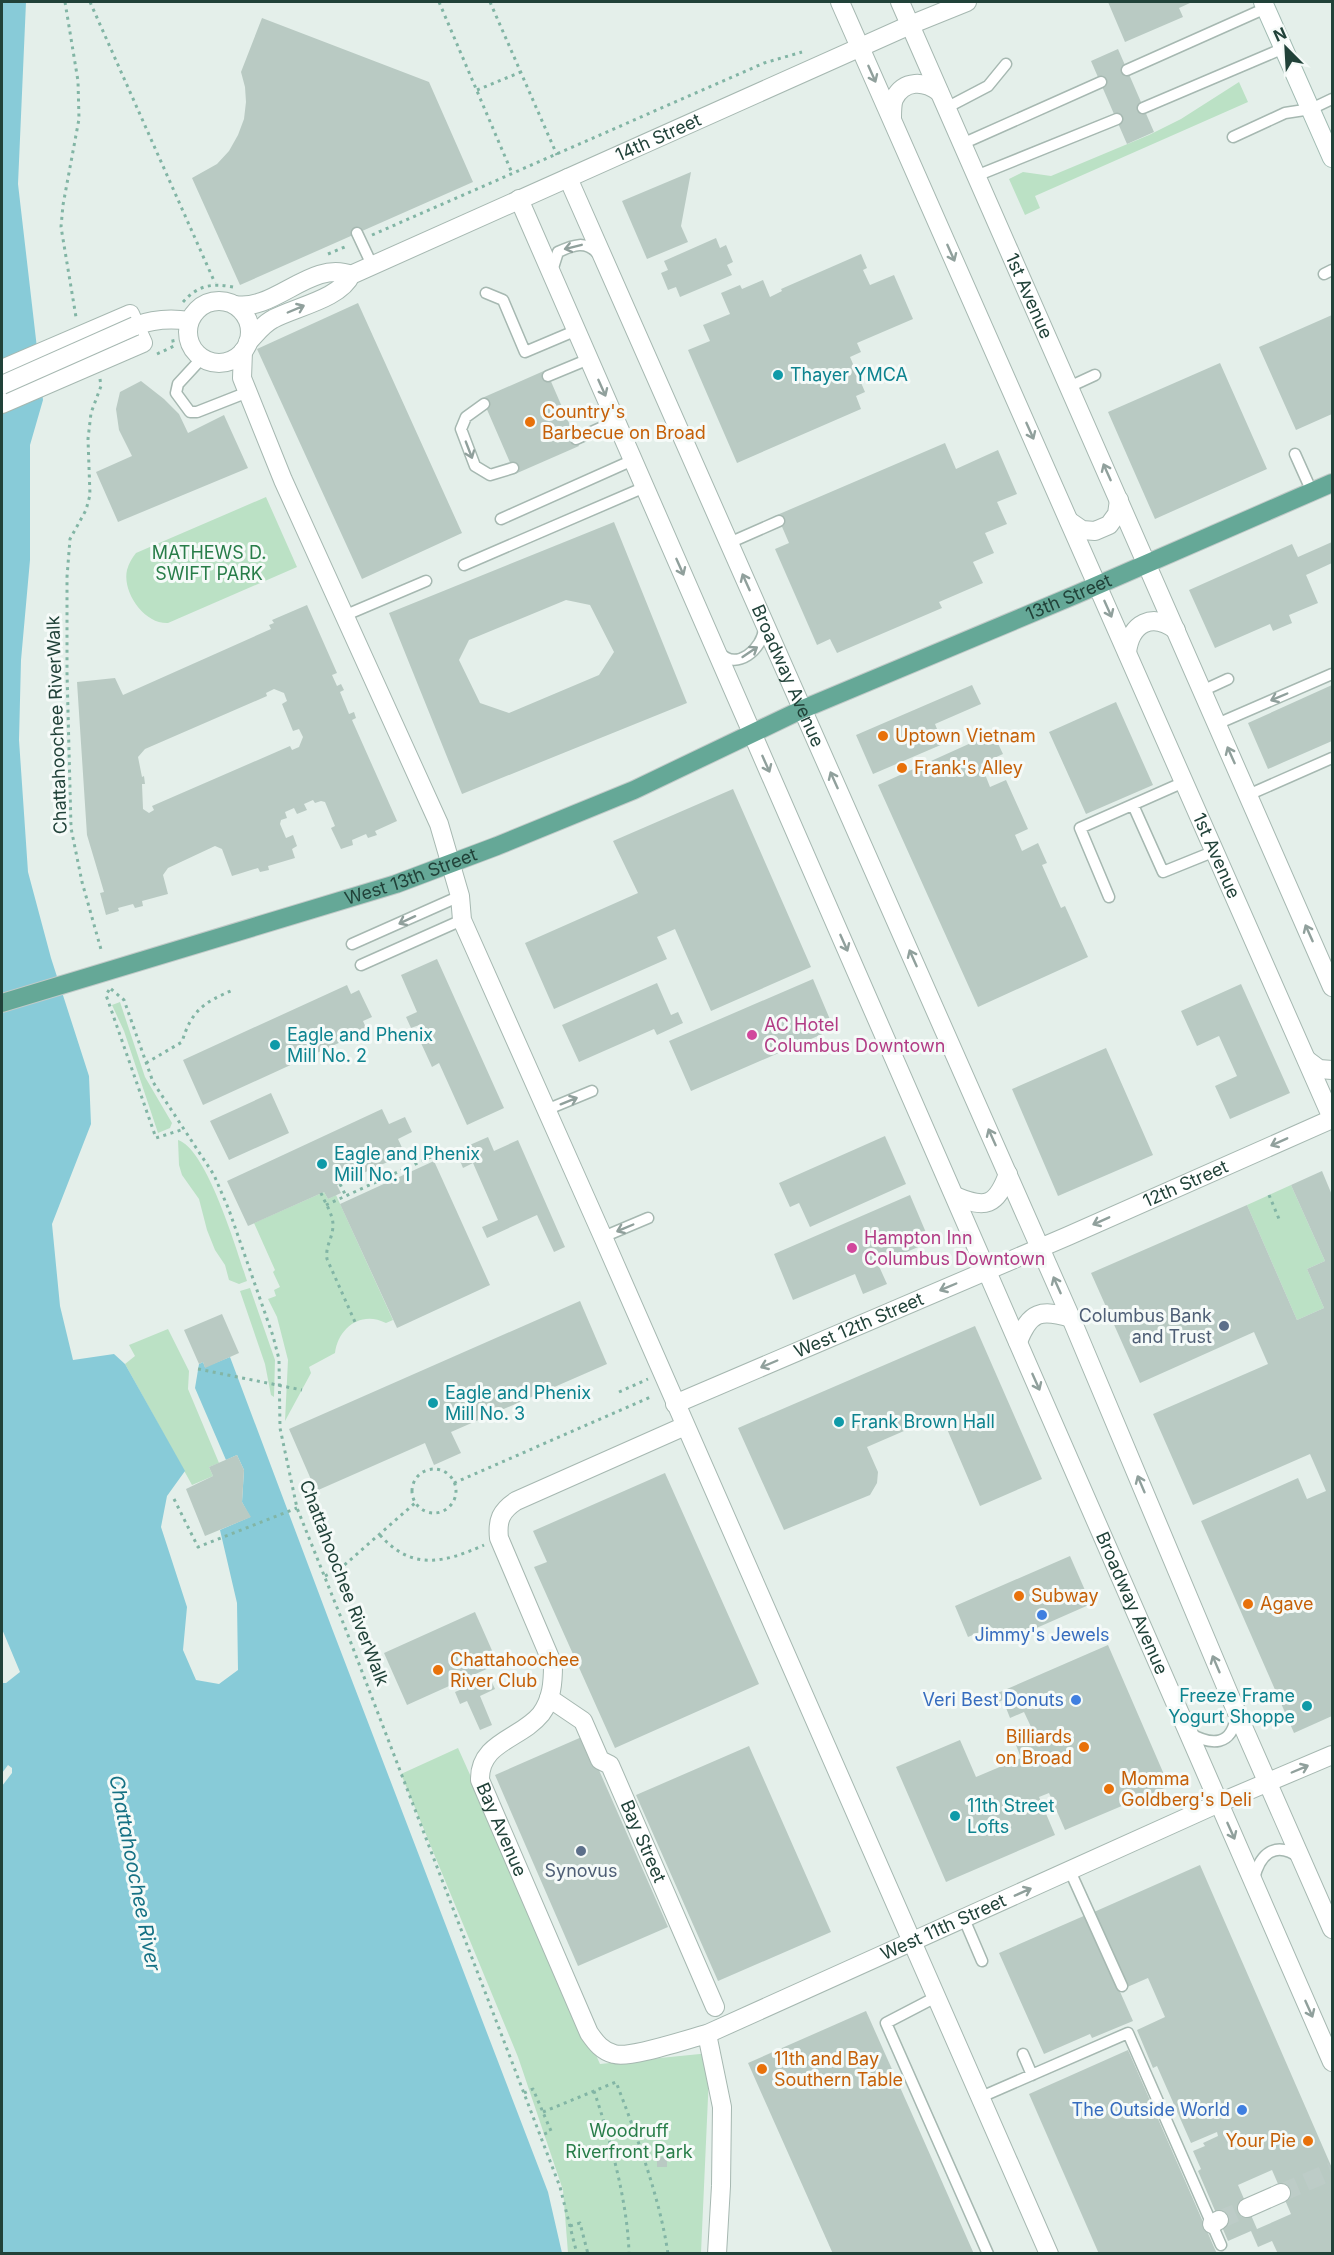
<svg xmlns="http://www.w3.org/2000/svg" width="1334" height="2255" font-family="Inter,sans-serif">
<rect width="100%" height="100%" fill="#e4efea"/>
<path fill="#bbe1c5" d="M1239 82 1248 102 1035 196 1040 208 1025 215 1009 179 1023 172 1051 176 1149 135 1181 119Z
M266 497 297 567 168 623C144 624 122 592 127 570 129 563 132 558 136 553Z
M120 1002 145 1077 172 1123 170 1128 158 1133 124 1031 112 1005Z
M178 1140C207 1149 237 1251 247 1281L239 1284 229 1280 225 1265 215 1250 207 1230 199 1199 182 1175 179 1165Z
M1291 1185 1325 1261 1307 1269 1324 1308 1297 1320 1247 1205Z
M324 1192 328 1199 336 1195 393 1320 386 1323C361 1310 338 1328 335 1353L309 1367 311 1373 285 1421 288 1360 277 1317 268 1299 276 1296 274 1290 280 1287 273 1272 275 1270 254 1223Z
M250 1288 275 1360 274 1397 271 1395 265 1364 240 1291Z
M168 1329 189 1371 188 1389 219 1463 209 1467 213 1476 192 1485 125 1364 135 1356 129 1345Z
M458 1748 600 2064 710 2053 701 2253H568L563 2190 518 2057 401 1774Z"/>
<path fill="#88cbd8" d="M2 2H26L18 184 43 400 30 445V560L21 660 19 740 28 872 51 958 89 1076 91 1124 52 1224 60 1306 73 1360 114 1354 125 1364 185 1471 167 1496 161 1527 187 1607 183 1650 196 1680 219 1684 238 1670 237 1603 220 1530 250 1517 242 1502 244 1470 237 1455 226 1460 195 1388 199 1364 203 1362 205 1367 230 1357 333 1631 548 2192 562 2253H2V1786L12 1773V1768L8 1765 2 1773V1683H6L20 1672 2 1629Z"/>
<path fill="#b9cac3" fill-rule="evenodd" d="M1108 2H1189L1190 3 1179 8 1183 17 1125 42Z
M262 18 429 82 473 182 240 285 192 178 217 164 229 151 238 135 244 119 246 102 245 87 241 72Z
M1118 49 1154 132 1127 144 1091 61Z
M691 172 681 226 688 242 647 259 622 201Z
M716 238 720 248 726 245 733 262 727 265 732 275 680 297 676 287 668 290 661 273 668 270 664 261Z
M861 254 867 268 863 270 870 285 894 275 913 319 857 343 861 352 850 357 865 392 856 396 861 409 737 463 688 350 710 341 703 325 730 314 721 293 740 285 742 289 763 280 770 297 782 291 781 289Z
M358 303 462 533 362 579 257 349Z
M1332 315V414L1296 430 1259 347Z
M1220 363 1267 469 1155 519 1108 412Z
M546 370 579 446 515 474 482 398Z
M141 381 164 399 179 414 188 433 224 415 248 468 118 522 96 472 132 456 119 430 116 409 120 392Z
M945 443 956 469 998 450 1017 494 997 502 1007 524 985 533 994 553 973 562 983 583 939 602 942 608 837 653 830 639 817 645 775 549 789 543 777 515Z
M614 522 687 703 462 794 389 613ZM566 600 590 605 614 652 599 675 509 713 480 703 459 660 469 640Z
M1332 542V563L1306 575 1318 603 1289 615 1292 623 1273 631 1270 624 1215 648 1189 590 1292 544 1298 557Z
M307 605 337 673 332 675 337 686 341 684 344 690 340 692 349 714 354 712 356 718 352 720 397 821 375 831 377 835 368 838 366 834 352 840 353 845 341 849 331 828 335 826 325 802 321 801 315 803 313 800 304 804 307 810 297 814 294 808 285 812 287 818 281 820 280 824 286 838 293 835 297 846 292 849 295 858 268 866 269 870 260 872 258 868 232 876 222 849 215 846 168 868 163 875 168 894 142 901 143 906 135 908 133 904 118 908 119 911 106 915 100 893 104 892 87 835 77 682 115 678 123 695 271 629 269 625 274 623 272 620ZM274 689 284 693 287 701 282 704 293 731 299 729 303 737 299 747 292 750 290 746 152 806 154 810 149 813 143 809 142 784H145L144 776 142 777 138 757 145 749 267 696 266 693Z
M972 685 981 704 935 724 943 744 873 774 856 735Z
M1332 685V741L1268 769 1248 723Z
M1116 702 1153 785 1086 814 1049 732Z
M993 733 1003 754 981 764 990 787 1006 780 1028 829 1015 835 1022 851 1038 843 1047 863 1042 865 1061 908 1065 906 1088 957 978 1007 878 785Z
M733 789 811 967 711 1011 675 929 657 937 667 959 554 1009 525 943 638 893 613 841Z
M437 959 504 1108 467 1125 439 1063 432 1067 421 1043 429 1039 422 1024 411 1028 406 1017 417 1012 401 975Z
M813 979 834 1029 691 1091 669 1041Z
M657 983 671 1015 678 1012 683 1023 657 1035 654 1029 579 1062 562 1025Z
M1241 984 1290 1093 1230 1119 1215 1086 1237 1076 1219 1036 1197 1046 1181 1011Z
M347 985 351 994 359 990 372 1017 363 1021 367 1030 203 1105 183 1060Z
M1106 1048 1153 1155 1058 1196 1012 1089Z
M271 1093 289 1133 229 1160 210 1121Z
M382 1109 389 1124 405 1117 412 1132 398 1139 405 1154 337 1185 341 1193 328 1199 324 1192 248 1226 227 1181Z
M885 1136 906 1184 810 1227 799 1203 790 1207 779 1183Z
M488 1137 494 1151 518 1140 565 1247 554 1252 537 1215 487 1238 482 1227 498 1220 473 1163 463 1168 456 1151Z
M434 1161 490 1285 397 1328 340 1204Z
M1322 1171 1332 1195V1716L1294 1733 1201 1521 1298 1478 1307 1499 1326 1491 1317 1470 1310 1454 1193 1505 1153 1414 1268 1364 1254 1332 1140 1383 1091 1273 1247 1205 1297 1320 1324 1308 1307 1269 1325 1261 1291 1185Z
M910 1195 930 1242 878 1264 887 1284 863 1294 855 1274 793 1300 774 1254Z
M580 1301 607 1364 451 1432 461 1453 434 1465 425 1443 316 1491 289 1429Z
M222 1314 239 1353 205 1368 203 1362 199 1364 184 1330Z
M975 1326 1042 1479 980 1506 941 1415 867 1447 878 1472 877 1483 870 1495 784 1530 738 1428Z
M237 1455 244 1470 242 1502 251 1517 205 1536 186 1489 213 1476 209 1467Z
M665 1473 759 1684 615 1748 534 1567 547 1562 533 1531Z
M1070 1556 1091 1604 1000 1644 992 1627 968 1637 955 1606Z
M475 1612 498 1664 471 1676 474 1683 489 1676 495 1689 480 1696 492 1725 480 1730 467 1701 460 1704 455 1692 462 1689 458 1682 407 1705 384 1653Z
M1108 1645 1169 1786 1065 1830 1049 1793 1039 1797 1055 1835 946 1882 896 1767 960 1740 976 1777 1021 1758 1013 1737 1032 1729 1024 1712 1010 1718 1003 1700 996 1703 993 1695Z
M584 1736 668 1927 578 1966 495 1775Z
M749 1746 831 1932 718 1981 636 1795Z
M1200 1865 1332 2168V2254H1278L1272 2241 1258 2247 1251 2231 1228 2241 1198 2171 1201 2169 1193 2151 1205 2146 1203 2143 1218 2136 1217 2132 1191 2143 1157 2066 1153 2068 1137 2030 1165 2017 1148 1978 1125 1988 1094 1912ZM1272 2170 1291 2214 1257 2229 1238 2185Z
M1086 1915 1133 2021 1092 2038 1090 2034 1044 2054 999 1953Z
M866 2011 920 2132 974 2254H833L748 2063Z
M1128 2050 1217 2254H1099L1029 2094Z
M657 2157H667V2167H657Z"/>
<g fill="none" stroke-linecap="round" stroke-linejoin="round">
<path stroke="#bdccc7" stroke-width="18" stroke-dasharray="18 9" stroke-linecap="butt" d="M1281 2193 1332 2171
M1219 2220 1247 2208"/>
<g stroke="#a6b8b1" stroke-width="13">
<path id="lane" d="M1127 70 1266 8
M946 108 988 86 1006 64
M1143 108 1284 48
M1233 137 1285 113 1311 109 1332 99
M962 144 1101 82
M976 176 1117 119
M357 233 372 265
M552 271 558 252C573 245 586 240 598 254
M1324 274 1332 270
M486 293 503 300 525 352 577 330
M202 358 178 384 176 393 190 412H197L248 392
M548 376 589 359
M1069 387 1095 375
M484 404 466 417 461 429 475 466 490 475 513 468
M576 439 616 421
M1295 454 1312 492
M501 519 633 460
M729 543 779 521
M464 565 645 487
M346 615 426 581
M719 652C736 672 763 649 764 628
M1202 691 1228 679
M1217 724 1332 674
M1248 795 1332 758
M1133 805 1163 872 1215 851
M1109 897 1080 828 1184 782
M352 944 460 896
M361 965 462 920
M546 1110 592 1091
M603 1237 648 1218
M1189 1733C1212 1746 1232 1746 1236 1716
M1070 1871 1122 1986
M1254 1879C1260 1853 1276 1840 1300 1858
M964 1919 982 1961
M936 1997 886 2023 988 2254
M1023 2054 1032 2075
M981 2097 1128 2033 1221 2245"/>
</g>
<g stroke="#a6b8b1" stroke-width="20">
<g id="street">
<path id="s1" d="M840 2 1332 1118"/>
<path id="s2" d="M900 2 1332 987"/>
<path d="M892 118C892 112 892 104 894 99 904 79 925 81 939 92"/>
<path id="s3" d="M568 178 1071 1318 1237 1713 1332 1929"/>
<path id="s4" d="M519 199 1332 2062"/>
<circle cx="219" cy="332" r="31"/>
<path d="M235 305C274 312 312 259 351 275"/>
<path d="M135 326C154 319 170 318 189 321"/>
<path id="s5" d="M248 342C256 334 263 324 273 319 295 307 340 299 351 275L910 25 967 2"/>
<path d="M243 351 242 378 283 480 439 824 460 896 462 920 603 1237 1049 2254"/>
<path d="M2 369 130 314 143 343 2 404"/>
<path d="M1069 521 1082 530 1095 531 1109 525 1117 514 1119 500"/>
<path d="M1127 652C1131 623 1152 612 1176 630"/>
<path d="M1307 1060 1319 1069 1332 1070"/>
<path d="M955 1196C986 1209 996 1206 1008 1174"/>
<path d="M1018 1342C1030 1311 1041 1309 1071 1318"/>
<path id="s6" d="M675 1404 1068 1236 1332 1119"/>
<path id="s7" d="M685 1426 516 1501C501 1511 497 1520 499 1538L553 1665C553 1682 552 1699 541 1714 521 1739 479 1742 480 1780L589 2033C596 2043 602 2051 614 2054 630 2059 687 2039 707 2034L1219 1803 1332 1755"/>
<path id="s8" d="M549 1698 583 1721 600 1760 610 1765 715 2007"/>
<path d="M707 2034 722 2107 721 2186 717 2254"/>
<path d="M1247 2208 1281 2193"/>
<path d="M1212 2224 1219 2220"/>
</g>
</g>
<g stroke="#a1bbb2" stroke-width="20">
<path id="secondary" d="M1263 2 1332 158"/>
</g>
<g stroke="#c1cac8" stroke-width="20">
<g id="primary">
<path id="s9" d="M2 1003 396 884 497 846 634 790 803 709 1075 595 1332 483"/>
</g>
</g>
<path stroke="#82b5a5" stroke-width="3" stroke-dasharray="3 4.5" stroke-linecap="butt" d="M65 2 78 81 79 119 63 205 61 227 76 317
M90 2 215 283
M439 2 512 173
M490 2 557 155
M477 90 521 72
M372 235 764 63 802 52
M328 254 347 246
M183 302C198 285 212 283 233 287
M157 354 174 346 172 336
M100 379 101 386 91 413 88 439 90 495 86 510 70 539 67 577V673L71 828 82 882 102 953
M111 989 124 1000 153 1082 214 1175 229 1210 273 1336 279 1359 280 1428 297 1508 346 1630 560 2187 577 2254
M109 990 106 995 156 1138 184 1129
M146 1063 182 1042C191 1011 204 1002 233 990
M340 1184 346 1196
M321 1193C325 1203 333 1214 333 1225 333 1238 325 1246 327 1259L355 1322
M1269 1195 1279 1219
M326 1205 435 1155
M619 1392 648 1379
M412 1491a22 22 0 1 1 44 0a22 22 0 1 1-44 0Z
M454 1483 653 1396
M174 1499 198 1547 297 1508
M380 1535C412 1571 444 1563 484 1545
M325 1576 341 1568 415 1503
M594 2091C610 2138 628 2204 629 2254
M524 2093 533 2089 551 2131 540 2136
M543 2112 616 2082C636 2134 660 2198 668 2254
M570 2226 580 2223 588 2254"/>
<use href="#lane" stroke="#fff" stroke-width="10"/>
<use href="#street" stroke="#fff" stroke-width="18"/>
<use href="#secondary" stroke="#fff" stroke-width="18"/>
<use href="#primary" stroke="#65a897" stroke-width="18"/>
<g stroke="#a6b8b1" stroke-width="20" stroke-linecap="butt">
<path id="street-bridge" d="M2 385 135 326"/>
</g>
<path stroke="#82b5a5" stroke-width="3" stroke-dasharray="3 4.5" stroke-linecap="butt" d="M198 1369 302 1390"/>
<use href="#street-bridge" stroke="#fff" stroke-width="18"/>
</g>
<defs><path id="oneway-shaft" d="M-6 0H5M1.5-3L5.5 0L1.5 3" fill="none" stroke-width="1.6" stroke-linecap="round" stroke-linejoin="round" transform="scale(1.5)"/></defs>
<g stroke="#90a09c">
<use href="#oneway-shaft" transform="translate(872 74) rotate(66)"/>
<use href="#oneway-shaft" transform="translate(573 247) rotate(166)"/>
<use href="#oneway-shaft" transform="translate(951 253) rotate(66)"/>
<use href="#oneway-shaft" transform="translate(296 309) rotate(-23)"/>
<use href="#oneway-shaft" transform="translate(602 388) rotate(66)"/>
<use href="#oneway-shaft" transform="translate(1030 431) rotate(66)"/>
<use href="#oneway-shaft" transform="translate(469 450) rotate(69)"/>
<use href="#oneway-shaft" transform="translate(1107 472) rotate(-114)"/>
<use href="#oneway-shaft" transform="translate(680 567) rotate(66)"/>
<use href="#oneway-shaft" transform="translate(746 582) rotate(-114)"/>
<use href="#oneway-shaft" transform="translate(1108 609) rotate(66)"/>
<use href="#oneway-shaft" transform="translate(750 652) rotate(-34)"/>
<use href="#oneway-shaft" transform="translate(1279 697) rotate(157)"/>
<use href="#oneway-shaft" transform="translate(1231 755) rotate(-114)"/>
<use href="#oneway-shaft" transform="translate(766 764) rotate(66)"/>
<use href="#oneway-shaft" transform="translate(834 780) rotate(-114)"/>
<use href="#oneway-shaft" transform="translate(407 920) rotate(155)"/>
<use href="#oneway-shaft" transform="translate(1309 933) rotate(-114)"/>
<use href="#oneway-shaft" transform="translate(844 943) rotate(66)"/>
<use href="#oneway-shaft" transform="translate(913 958) rotate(-114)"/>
<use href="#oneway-shaft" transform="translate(569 1101) rotate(-22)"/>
<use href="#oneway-shaft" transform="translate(992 1137) rotate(-114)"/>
<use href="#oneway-shaft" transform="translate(1279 1142) rotate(156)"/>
<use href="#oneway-shaft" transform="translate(1101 1221) rotate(156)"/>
<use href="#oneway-shaft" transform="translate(625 1228) rotate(157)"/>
<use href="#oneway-shaft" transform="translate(1057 1285) rotate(-114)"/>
<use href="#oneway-shaft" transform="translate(948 1287) rotate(157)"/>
<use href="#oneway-shaft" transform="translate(769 1364) rotate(157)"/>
<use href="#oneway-shaft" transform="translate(1036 1382) rotate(66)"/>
<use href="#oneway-shaft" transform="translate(1141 1484) rotate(-113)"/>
<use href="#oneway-shaft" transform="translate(1216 1664) rotate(-113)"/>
<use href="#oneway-shaft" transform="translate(1300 1769) rotate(-23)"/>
<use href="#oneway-shaft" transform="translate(1231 1831) rotate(66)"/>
<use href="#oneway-shaft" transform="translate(1023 1892) rotate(-24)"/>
<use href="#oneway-shaft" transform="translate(1309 2009) rotate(66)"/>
</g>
<g fill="#0f9aa8" stroke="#f5faf8" stroke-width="2">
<circle cx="778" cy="375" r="6"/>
<circle cx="275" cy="1045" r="6"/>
<circle cx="322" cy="1164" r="6"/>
<circle cx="433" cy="1403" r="6"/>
<circle cx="839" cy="1422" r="6"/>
<circle cx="1307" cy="1706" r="6"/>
<circle cx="955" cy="1816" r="6"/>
</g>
<g fill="#e8710a" stroke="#f5faf8" stroke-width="2">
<circle cx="530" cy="422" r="6"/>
<circle cx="883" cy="736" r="6"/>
<circle cx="902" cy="768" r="6"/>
<circle cx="1019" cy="1596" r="6"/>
<circle cx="1248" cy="1604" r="6"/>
<circle cx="438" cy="1670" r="6"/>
<circle cx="1084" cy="1747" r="6"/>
<circle cx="1109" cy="1789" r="6"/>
<circle cx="762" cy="2069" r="6"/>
<circle cx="1308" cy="2141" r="6"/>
</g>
<g fill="#d1479c" stroke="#f5faf8" stroke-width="2">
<circle cx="752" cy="1035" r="6"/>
<circle cx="852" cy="1248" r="6"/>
</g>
<g fill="#5c6f8a" stroke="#f5faf8" stroke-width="2">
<circle cx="1224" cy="1326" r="6"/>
<circle cx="581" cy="1851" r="6"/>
</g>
<g fill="#3f7fe0" stroke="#f5faf8" stroke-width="2">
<circle cx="1042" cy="1615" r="6"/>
<circle cx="1076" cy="1700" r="6"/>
<circle cx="1242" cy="2110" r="6"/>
</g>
<g text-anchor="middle" stroke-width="6" stroke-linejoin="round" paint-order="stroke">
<g font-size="18" fill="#214239" stroke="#f5faf8">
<text dy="6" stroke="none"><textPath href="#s5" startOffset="462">14th Street</textPath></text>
<text dy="6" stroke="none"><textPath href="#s2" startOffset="321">1st Avenue</textPath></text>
<text dy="6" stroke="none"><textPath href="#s9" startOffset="1143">13th Street</textPath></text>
<text dy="6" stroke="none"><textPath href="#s3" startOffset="544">Broadway Avenue</textPath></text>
<text transform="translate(57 725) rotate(-92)" y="6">Chattahoochee RiverWalk</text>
<text dy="6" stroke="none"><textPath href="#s1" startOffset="933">1st Avenue</textPath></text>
<text dy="6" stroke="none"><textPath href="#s9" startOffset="428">West 13th Street</textPath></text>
<text dy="6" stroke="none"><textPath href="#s6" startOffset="556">12th Street</textPath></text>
<text dy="6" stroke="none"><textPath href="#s6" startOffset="200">West 12th Street</textPath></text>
<text transform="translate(344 1583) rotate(69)" y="6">Chattahoochee RiverWalk</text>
<text dy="6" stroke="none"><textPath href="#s4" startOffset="1532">Broadway Avenue</textPath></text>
<text dy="6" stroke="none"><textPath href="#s7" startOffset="566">Bay Avenue</textPath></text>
<text dy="6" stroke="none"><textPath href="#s8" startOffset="178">Bay Street</textPath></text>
<text dy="6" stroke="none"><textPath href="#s7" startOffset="1176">West 11th Street</textPath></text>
</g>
<g font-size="18" fill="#0d838f" stroke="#f5faf8" text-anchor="start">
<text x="790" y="381">Thayer YMCA</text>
<text x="287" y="1041">Eagle and Phenix<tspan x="287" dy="21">Mill No. 2</tspan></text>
<text x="334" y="1160">Eagle and Phenix<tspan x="334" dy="21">Mill No. 1</tspan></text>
<text x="445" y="1399">Eagle and Phenix<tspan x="445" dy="21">Mill No. 3</tspan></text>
<text x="851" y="1428">Frank Brown Hall</text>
<text x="1295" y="1702" text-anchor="end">Freeze Frame<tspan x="1295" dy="21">Yogurt Shoppe</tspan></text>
<text x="967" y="1812">11th Street<tspan x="967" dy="21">Lofts</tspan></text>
</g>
<g font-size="18" fill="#c56008" stroke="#f5faf8" text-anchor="start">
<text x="542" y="418">Country's<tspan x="542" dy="21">Barbecue on Broad</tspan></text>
<text x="895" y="742">Uptown Vietnam</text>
<text x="914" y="774">Frank's Alley</text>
<text x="1031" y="1602">Subway</text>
<text x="1260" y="1610">Agave</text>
<text x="450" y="1666">Chattahoochee<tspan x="450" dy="21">River Club</tspan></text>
<text x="1072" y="1743" text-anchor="end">Billiards<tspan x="1072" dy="21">on Broad</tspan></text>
<text x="1121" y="1785">Momma<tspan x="1121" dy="21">Goldberg's Deli</tspan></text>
<text x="774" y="2065">11th and Bay<tspan x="774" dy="21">Southern Table</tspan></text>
<text x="1296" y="2147" text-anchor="end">Your Pie</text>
</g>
<g font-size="18" fill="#287d49" stroke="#f5faf8">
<text x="209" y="559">MATHEWS D.<tspan x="209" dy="21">SWIFT PARK</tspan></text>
<text x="629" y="2137">Woodruff<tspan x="629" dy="21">Riverfront Park</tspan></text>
</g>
<g font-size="18" fill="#b23c85" stroke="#f5faf8" text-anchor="start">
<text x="764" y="1031">AC Hotel<tspan x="764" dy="21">Columbus Downtown</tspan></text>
<text x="864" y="1244">Hampton Inn<tspan x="864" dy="21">Columbus Downtown</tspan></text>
</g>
<g font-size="18" fill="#4e5e75" stroke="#f5faf8" text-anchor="end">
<text x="1212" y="1322">Columbus Bank<tspan x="1212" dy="21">and Trust</tspan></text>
<text x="581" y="1877" text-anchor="middle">Synovus</text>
</g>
<g font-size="18" fill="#366cbe" stroke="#f5faf8" text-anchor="end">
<text x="1042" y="1641" text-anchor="middle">Jimmy's Jewels</text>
<text x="1064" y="1706">Veri Best Donuts</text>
<text x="1230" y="2116">The Outside World</text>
</g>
<g font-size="20" font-style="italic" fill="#157184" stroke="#f5faf8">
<text transform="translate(135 1873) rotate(79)" y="7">Chattahoochee River</text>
</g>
</g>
<rect width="1334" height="2255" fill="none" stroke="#214239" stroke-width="6"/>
<g transform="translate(1286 48) rotate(336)" stroke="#f5faf8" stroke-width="4.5" paint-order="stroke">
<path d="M0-4.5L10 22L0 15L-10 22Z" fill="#214239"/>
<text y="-9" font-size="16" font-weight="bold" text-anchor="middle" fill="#214239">N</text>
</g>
</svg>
